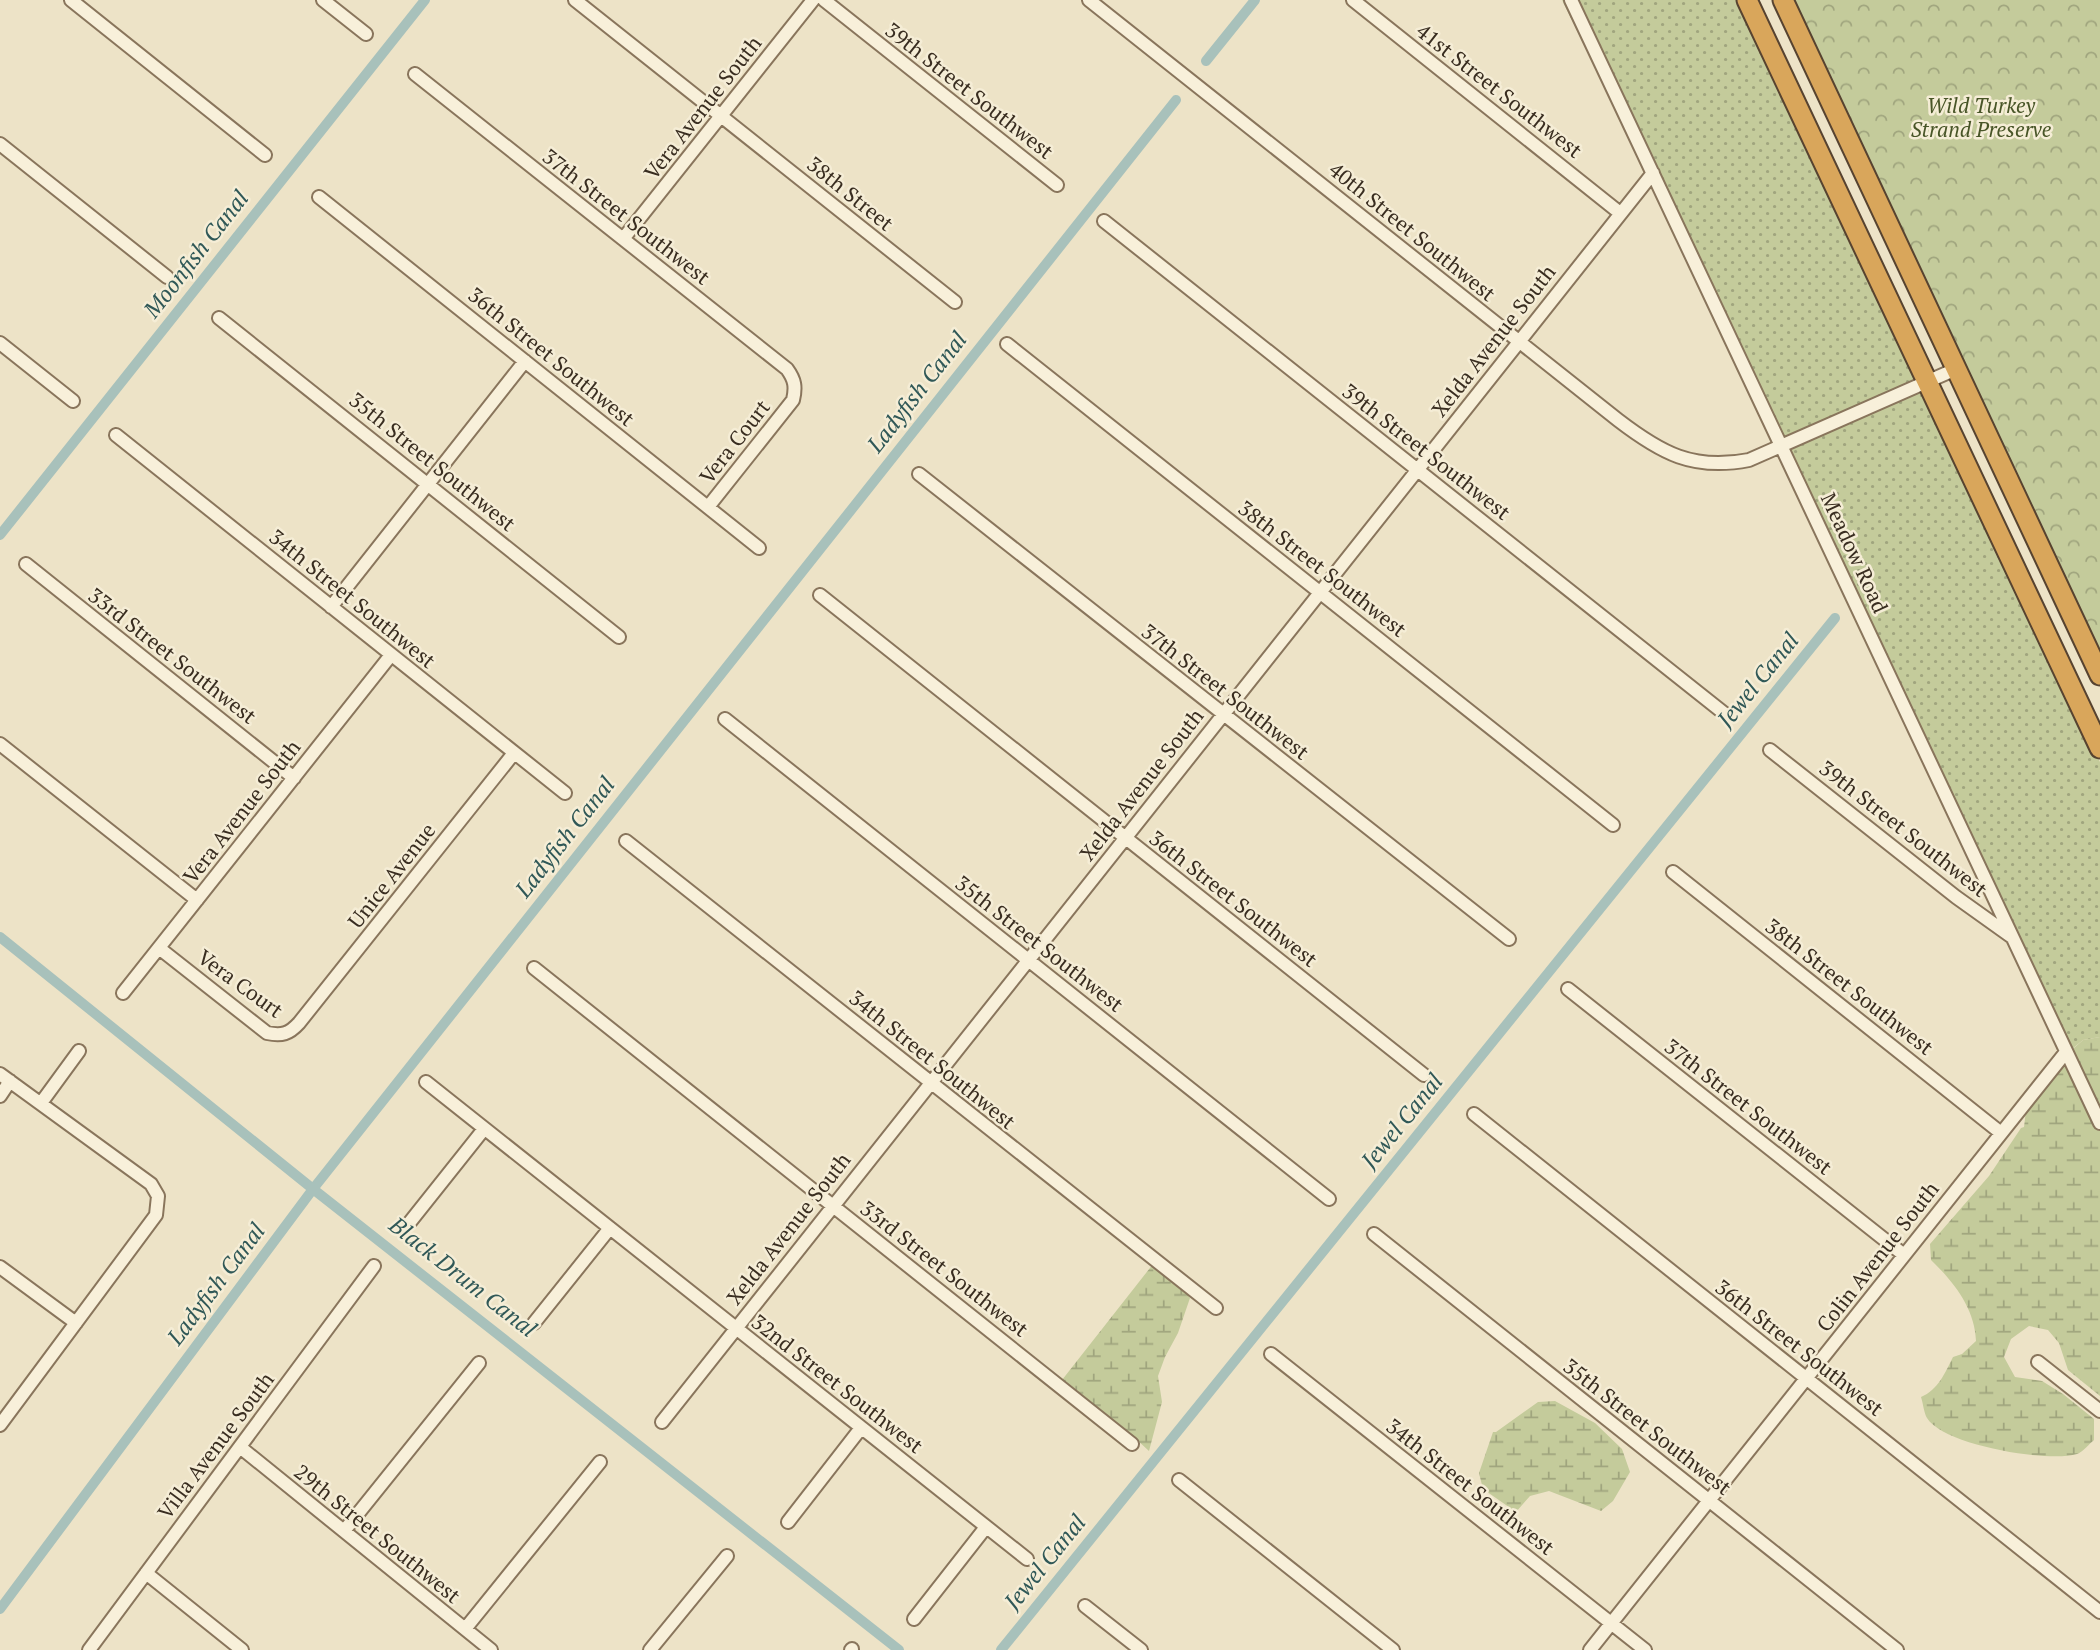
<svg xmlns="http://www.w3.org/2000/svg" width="2100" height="1650" font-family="'PT Serif',serif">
<defs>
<pattern id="grass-dots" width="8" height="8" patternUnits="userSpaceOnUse" patternTransform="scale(1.75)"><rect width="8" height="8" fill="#c4cb9b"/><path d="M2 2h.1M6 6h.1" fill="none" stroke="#a0a57e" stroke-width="1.8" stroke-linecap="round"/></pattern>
<pattern id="forest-crowns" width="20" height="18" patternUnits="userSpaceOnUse" patternTransform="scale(1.75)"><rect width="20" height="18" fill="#c4cb9b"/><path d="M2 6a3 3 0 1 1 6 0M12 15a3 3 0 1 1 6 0" fill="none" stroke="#a0a57e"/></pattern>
<pattern id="wetland-marsh" width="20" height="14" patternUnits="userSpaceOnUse" patternTransform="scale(1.75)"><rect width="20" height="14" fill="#c4cb9b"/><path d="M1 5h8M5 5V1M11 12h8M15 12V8" fill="none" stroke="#a0a57e"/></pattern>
</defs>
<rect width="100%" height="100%" fill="#ede3c7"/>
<path fill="url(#grass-dots)" d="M1562 0H1741L2100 762V1037L2083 1040 2072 1049 1817 519Z"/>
<path fill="url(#forest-crowns)" d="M1794 0H2100V653Z"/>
<path fill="url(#wetland-marsh)" d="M2100 1037V1396L2068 1370 2059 1343 2048 1330 2029 1326 2011 1339 2004 1357 2015 1377 2042 1381 2063 1394 2094 1419V1440C2089 1444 2083 1452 2077 1454 2048 1463 1943 1445 1927 1418 1924 1413 1923 1403 1921 1397 1938 1390 1945 1373 1953 1357L1962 1354 1976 1341C1975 1309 1954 1282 1931 1260L1930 1244 1989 1176 2021 1128 2024 1127 2027 1102 2066 1055 2083 1040Z
M1157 1259 1172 1270 1190 1298 1178 1333 1165 1357 1158 1376 1162 1402 1149 1451 1124 1428 1094 1413 1062 1380Z
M1555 1401 1595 1423 1622 1449 1630 1472 1613 1501 1601 1511 1549 1491 1530 1496 1516 1512 1483 1489 1479 1473 1493 1432H1496L1538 1402Z"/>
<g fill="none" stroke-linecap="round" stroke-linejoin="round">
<path stroke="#a8c1bb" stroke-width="10" d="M1206 61 1255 0
M0 535 425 0
M0 937 313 1189 899 1650
M0 1609 313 1189 1176 100
M1001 1650 1835 618"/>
<g stroke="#89755c" stroke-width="16">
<path id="minor" d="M71 0 265 155
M323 0 366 34
M575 0 955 302
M824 0 1057 185
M1089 0 1618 420C1661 453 1693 471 1749 460L1956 369
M1353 0 1620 213
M1571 0 2100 1123
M415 74 787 369C795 380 796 387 793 400L708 507
M0 144 167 277
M319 197 759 548
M1104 221 1725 714
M623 239 813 0
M219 318 619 637
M0 343 73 401
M1007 344 1613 825
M116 435 565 793
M919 474 1509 939
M26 564 294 778
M820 595 1424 1075
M331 607 525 361
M725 719 1329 1199
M0 744 197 900
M1770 750 1956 897 2012 937
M626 841 1216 1308
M1673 872 2001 1133
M159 948 267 1033C282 1036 289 1034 299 1023L514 753
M534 968 1132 1444
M1568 989 1904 1255
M123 993 391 655
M0 1074 151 1184 158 1196 156 1215 0 1425
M426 1082 1027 1559
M0 1096 10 1081
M41 1103 79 1051
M1474 1114 2100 1612
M410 1222 484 1129
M1374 1234 1897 1650
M0 1267 76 1323
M534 1323 610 1228
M1271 1354 1645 1650
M2038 1362 2100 1411
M662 1422 1653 173
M240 1447 491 1650
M1179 1480 1393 1650
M788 1522 861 1428
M344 1531 479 1363
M146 1573 242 1650
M1085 1606 1141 1650
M914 1619 986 1527
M465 1629 600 1462
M89 1650 374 1266
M650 1650 727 1556
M851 1650 852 1649
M1590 1650 2066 1052"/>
</g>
<g stroke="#574330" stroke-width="23">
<path id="highway" d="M1747 0 2100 748
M1783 0 2100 675"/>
</g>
<use href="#minor" stroke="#f8f0da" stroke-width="12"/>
<use href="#highway" stroke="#d9a65b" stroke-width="19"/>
</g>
<g text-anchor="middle" stroke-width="5" stroke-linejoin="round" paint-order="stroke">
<g font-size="21" fill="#392d20" stroke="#f5edd6">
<text transform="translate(969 91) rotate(38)" y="7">39th Street Southwest</text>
<text transform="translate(1499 91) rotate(38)" y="7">41st Street Southwest</text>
<text transform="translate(703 108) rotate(-52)" y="7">Vera Avenue South</text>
<text transform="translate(850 194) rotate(39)" y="7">38th Street</text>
<text transform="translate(626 217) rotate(38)" y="7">37th Street Southwest</text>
<text transform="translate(1412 232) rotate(39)" y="7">40th Street Southwest</text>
<text transform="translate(1494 341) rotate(-52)" y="7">Xelda Avenue South</text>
<text transform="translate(551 357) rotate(39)" y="7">36th Street Southwest</text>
<text transform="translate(735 442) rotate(-52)" y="7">Vera Court</text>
<text transform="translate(1426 452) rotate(38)" y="7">39th Street Southwest</text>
<text transform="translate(432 462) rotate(39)" y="7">35th Street Southwest</text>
<text transform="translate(1854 553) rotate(65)" y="7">Meadow Road</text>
<text transform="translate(1322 569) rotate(38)" y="7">38th Street Southwest</text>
<text transform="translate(352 599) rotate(39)" y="7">34th Street Southwest</text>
<text transform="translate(172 656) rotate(38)" y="7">33rd Street Southwest</text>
<text transform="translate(1225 692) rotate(38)" y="7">37th Street Southwest</text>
<text transform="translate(1142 785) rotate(-52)" y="7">Xelda Avenue South</text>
<text transform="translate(242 812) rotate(-52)" y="7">Vera Avenue South</text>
<text transform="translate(1903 829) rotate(38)" y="7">39th Street Southwest</text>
<text transform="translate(392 876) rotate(-52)" y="7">Unice Avenue</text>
<text transform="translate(1233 899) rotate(38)" y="7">36th Street Southwest</text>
<text transform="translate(1039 944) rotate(38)" y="7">35th Street Southwest</text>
<text transform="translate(240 984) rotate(36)" y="7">Vera Court</text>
<text transform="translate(1849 987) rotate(38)" y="7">38th Street Southwest</text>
<text transform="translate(932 1060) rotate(39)" y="7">34th Street Southwest</text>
<text transform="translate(1748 1107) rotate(38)" y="7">37th Street Southwest</text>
<text transform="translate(789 1229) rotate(-52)" y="7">Xelda Avenue South</text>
<text transform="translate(1878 1257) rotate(-52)" y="7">Colin Avenue South</text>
<text transform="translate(944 1269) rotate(38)" y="7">33rd Street Southwest</text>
<text transform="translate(1799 1348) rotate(38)" y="7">36th Street Southwest</text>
<text transform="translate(837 1384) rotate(38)" y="7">32nd Street Southwest</text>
<text transform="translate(1647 1427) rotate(38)" y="7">35th Street Southwest</text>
<text transform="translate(216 1446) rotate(-53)" y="7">Villa Avenue South</text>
<text transform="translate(1470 1487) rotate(38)" y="7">34th Street Southwest</text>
<text transform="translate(377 1534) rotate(39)" y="7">29th Street Southwest</text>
</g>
<g font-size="21" font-style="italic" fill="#485527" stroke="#f5edd6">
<text x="1981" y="113">Wild Turkey<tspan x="1981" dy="24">Strand Preserve</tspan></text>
</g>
<g font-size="23" font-style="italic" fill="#305857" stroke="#f5edd6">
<text transform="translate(196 254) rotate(-52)" y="8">Moonfish Canal</text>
<text transform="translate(917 392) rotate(-52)" y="8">Ladyfish Canal</text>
<text transform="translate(1758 680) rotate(-51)" y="8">Jewel Canal</text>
<text transform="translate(565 837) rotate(-52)" y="8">Ladyfish Canal</text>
<text transform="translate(1402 1121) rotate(-51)" y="8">Jewel Canal</text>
<text transform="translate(463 1277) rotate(38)" y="8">Black Drum Canal</text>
<text transform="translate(216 1284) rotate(-53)" y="8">Ladyfish Canal</text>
<text transform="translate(1045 1562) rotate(-51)" y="8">Jewel Canal</text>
</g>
</g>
</svg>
